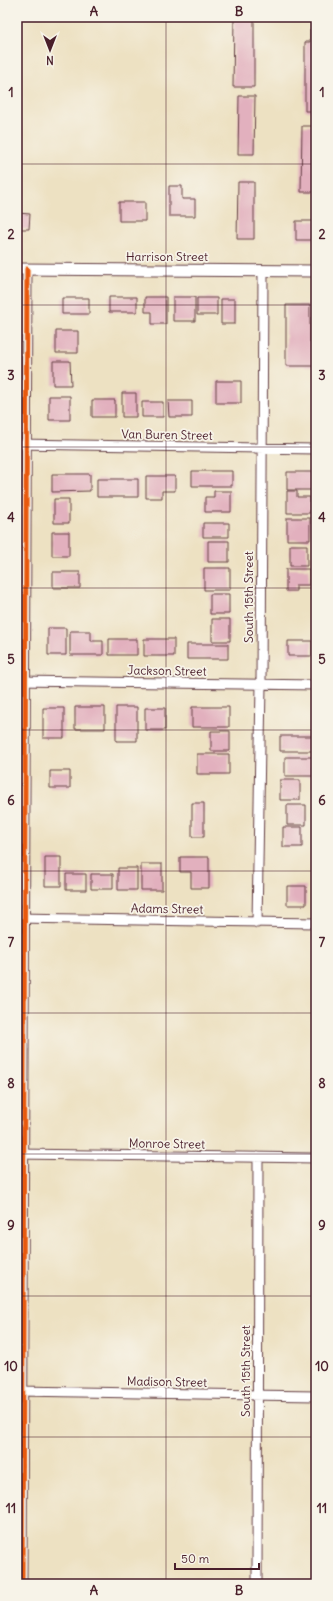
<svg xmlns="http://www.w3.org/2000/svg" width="333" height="1601" font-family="Delius,sans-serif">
<rect width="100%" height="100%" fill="#f7f3e8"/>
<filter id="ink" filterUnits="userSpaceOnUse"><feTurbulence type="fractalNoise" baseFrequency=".025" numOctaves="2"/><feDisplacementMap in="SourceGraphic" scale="8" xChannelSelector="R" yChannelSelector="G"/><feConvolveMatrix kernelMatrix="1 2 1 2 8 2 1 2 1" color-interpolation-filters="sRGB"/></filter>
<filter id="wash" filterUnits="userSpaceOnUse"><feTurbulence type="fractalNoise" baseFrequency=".012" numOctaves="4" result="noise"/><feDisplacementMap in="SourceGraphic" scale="16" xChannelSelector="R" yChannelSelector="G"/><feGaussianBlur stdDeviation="0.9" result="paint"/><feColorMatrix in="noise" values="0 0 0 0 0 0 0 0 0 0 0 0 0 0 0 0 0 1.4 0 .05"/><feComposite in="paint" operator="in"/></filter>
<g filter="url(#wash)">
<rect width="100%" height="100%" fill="#ede1c2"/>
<g id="blocks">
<path fill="#e2b0be" d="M234 17H250V19H254V87H233Z
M310 30H316V111H305V42H310Z
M239 96H255L254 154H238Z
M302 126H316V192H301Z
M238 182H254V239H237Z
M169 186H182V199H195V216H169Z
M119 202H145V221H119Z
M17 213 30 214 29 229H17Z
M296 221H316V240H296Z
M109 297H137V312H109Z
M145 297H166V324H152V312H145Z
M173 297H195V321H173Z
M62 298H89V314H62Z
M197 298H217V315H197Z
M221 299H235V324H221Z
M286 305H310V342H316V366H286Z
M56 331H78V353H56Z
M53 361H70L71 385H53Z
M216 381H241V403H216Z
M122 393H136V417H122Z
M49 396H70V420H49Z
M92 400H115V417H92Z
M168 401H192V417H169Z
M142 402H163V417H142Z
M192 471H232V486H192Z
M287 472H316V490H287Z
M52 474H90V491L52 492Z
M146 476H175V491H162V498H146Z
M97 479H138V497H97Z
M214 491H231V512H205V497H214Z
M287 491H297V497H310V513H287Z
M54 499H69V523H54Z
M287 518H310V540H287Z
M203 523H229V537H203Z
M52 532H69V556H52Z
M208 541H229V562H208Z
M290 545H307V566H290Z
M204 568H230V590H204Z
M286 569H309V585H296V591H286Z
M53 572H80V588H53Z
M210 594H229V614H210Z
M212 619H230V641H212Z
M48 628H66V655H48Z
M70 631H91V641H103V655H70Z
M109 639H137V655H109Z
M144 639H174V656H144Z
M288 641H312V656H288Z
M187 644H228V659H187Z
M75 707H105V729H75Z
M116 707H137V741H116Z
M192 707H229V727H192Z
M43 708H64V738H43Z
M145 708H165V730H145Z
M211 731H230V751H211Z
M280 736H314V751H280Z
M197 754H229V774H197Z
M285 757H313V776H285Z
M50 771H70V788H50Z
M280 780H300V800H280Z
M192 803H204V837H192Z
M287 805H306V825H287Z
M283 827H302V847H283Z
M45 857H61V886H45Z
M180 857H209V888H191V872H180Z
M141 864H162V890H141Z
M118 868H137V890H118Z
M66 874H86V890H66Z
M91 874H113V889H91Z
M287 886H306V905H287Z"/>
</g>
</g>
<g filter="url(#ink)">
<use href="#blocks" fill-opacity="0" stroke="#623c42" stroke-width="1"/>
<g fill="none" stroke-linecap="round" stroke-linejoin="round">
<g stroke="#623c42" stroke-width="11">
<path id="minor" d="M17 444 316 449
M17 681 316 685
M17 918 316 923
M257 923 261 685 263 271
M17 1154 316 1158
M18 1391 316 1396
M22 1584 27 269
M257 1584 258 1157"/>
</g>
<g stroke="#623c42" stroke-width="13">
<path id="tertiary" d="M17 269 316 271"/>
</g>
<use href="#minor" stroke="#fff" stroke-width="9"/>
<use href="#tertiary" stroke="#fff" stroke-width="11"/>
<g stroke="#f7f3e8" stroke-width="8">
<path id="cycleway" d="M22 1584 27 269"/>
</g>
<use href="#cycleway" stroke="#e8590c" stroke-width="5"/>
</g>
</g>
<path fill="none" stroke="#4a1f2b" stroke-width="1" stroke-opacity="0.55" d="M166 17V1584M17 164H316M17 305H316M17 447H316M17 588H316M17 730H316M17 871H316M17 1013H316M17 1154H316M17 1296H316M17 1437H316"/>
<g text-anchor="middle" stroke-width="3.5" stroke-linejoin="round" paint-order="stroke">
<g font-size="12" fill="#4a1f2b" stroke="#f7f3e8">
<text x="167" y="261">Harrison Street</text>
<text transform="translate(167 435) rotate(1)" y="4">Van Buren Street</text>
<text transform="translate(249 597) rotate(-90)" y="4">South 15th Street</text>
<text transform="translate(167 671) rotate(1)" y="4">Jackson Street</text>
<text transform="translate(167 909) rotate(1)" y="4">Adams Street</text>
<text transform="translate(167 1144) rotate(1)" y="4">Monroe Street</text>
<text transform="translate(246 1371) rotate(-90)" y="4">South 15th Street</text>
<text transform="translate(167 1382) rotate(1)" y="4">Madison Street</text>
</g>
</g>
<rect width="333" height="1601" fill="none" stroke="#f7f3e8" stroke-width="44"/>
<g transform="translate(50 50) rotate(180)" stroke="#f7f3e8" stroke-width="3" paint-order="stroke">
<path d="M0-3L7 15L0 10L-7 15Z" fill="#4a1f2b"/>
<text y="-6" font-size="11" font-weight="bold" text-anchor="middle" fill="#4a1f2b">N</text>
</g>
<path d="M175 1563v6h84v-6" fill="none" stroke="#4a1f2b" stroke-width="2"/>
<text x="181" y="1563" font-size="12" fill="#4a1f2b" stroke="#f7f3e8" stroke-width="3" paint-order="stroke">50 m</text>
<rect x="22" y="22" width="289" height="1557" fill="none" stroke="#4a1f2b" stroke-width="1.5"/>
<g font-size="13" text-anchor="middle" font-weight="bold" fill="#4a1f2b">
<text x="94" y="16">A</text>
<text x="239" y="16">B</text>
<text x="11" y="97">1</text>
<text x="322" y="97">1</text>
<text x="11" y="239">2</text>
<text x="322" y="239">2</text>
<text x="11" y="380">3</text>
<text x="322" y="380">3</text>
<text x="11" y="522">4</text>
<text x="322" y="522">4</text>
<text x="11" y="664">5</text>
<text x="322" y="664">5</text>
<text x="11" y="805">6</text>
<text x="322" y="805">6</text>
<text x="11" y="947">7</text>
<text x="322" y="947">7</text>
<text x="11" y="1088">8</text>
<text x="322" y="1088">8</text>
<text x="11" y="1230">9</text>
<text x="322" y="1230">9</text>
<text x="11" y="1371">10</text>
<text x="322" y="1371">10</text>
<text x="11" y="1513">11</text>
<text x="322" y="1513">11</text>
<text x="94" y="1595">A</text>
<text x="239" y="1595">B</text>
</g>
</svg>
